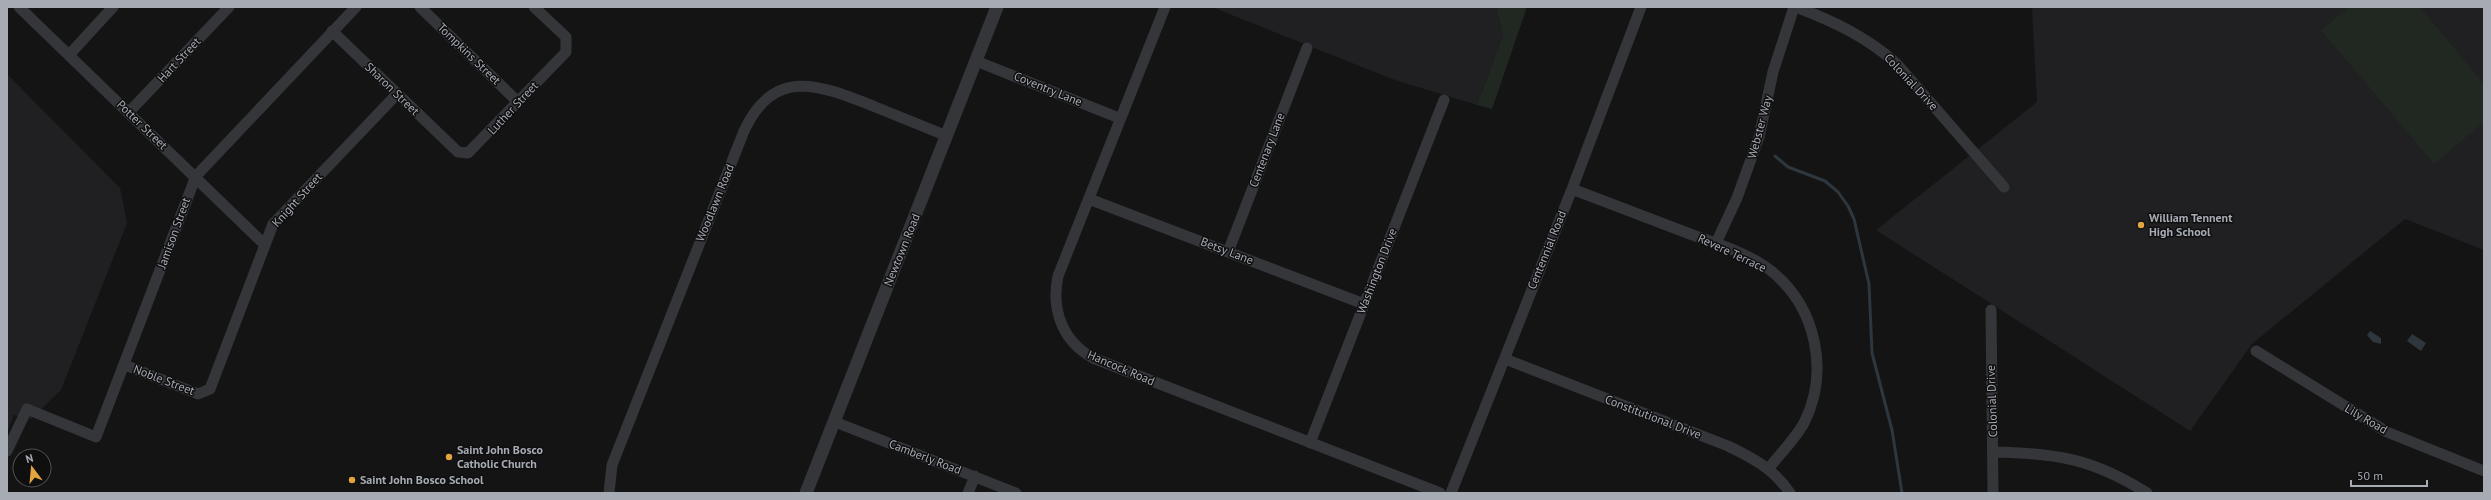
<svg xmlns="http://www.w3.org/2000/svg" width="2491" height="500" font-family="'PT Sans',sans-serif">
<rect width="100%" height="100%" fill="#141415"/>
<path fill="#202022" d="M1212 7H1496L1503 35 1477 105 1392 79Z
M2032 7H2484V250L2405 219 2252 344 2190 431 1876 230 2037 102Z
M7 74 120 188 127 223 61 390 31 419 14 415 7 433Z"/>
<path fill="#202821" d="M1496 7H1527L1492 109 1477 105 1503 35Z
M2349 7H2420L2484 84V122L2434 164 2321 30Z"/>
<path fill="#2e373d" d="M2370 331 2381 338V344L2373 342 2367 335Z
M2412 334 2426 343 2421 351 2407 341Z"/>
<g fill="none" stroke-linecap="round" stroke-linejoin="round">
<path stroke="#2e373d" stroke-width="3" d="M1775 156 1788 167 1825 181 1838 192 1848 206 1854 219 1869 284 1872 353 1892 430 1902 493"/>
<path stroke="#35363a" stroke-width="11" d="M19 7 264 244
M420 7 518 102
M1165 7 1058 276C1051 309 1062 341 1093 358L1440 493
M1796 7C1833 21 1867 37 1897 64L2004 187
M332 31 458 152 468 153 566 52V37L534 7
M69 55 113 7
M976 61 1119 118
M129 112 229 7
M1572 189C1611 204 1651 219 1690 234 1717 244 1748 253 1770 270 1816 306 1830 371 1804 423 1795 439 1780 454 1769 468
M1089 199 1364 304
M1716 243 1737 198 1759 137 1773 72 1794 7
M1228 252 1307 48
M1991 310 1993 493
M2256 351 2387 432 2484 471
M1505 359 1728 446C1753 458 1774 469 1790 493
M125 365 198 394 210 389 273 224 397 94
M835 422 1016 493
M1310 443 1444 100
M7 451 27 409 96 437 196 176 356 7
M1993 452C2057 453 2093 459 2147 493
M609 493 612 465 744 131C774 66 820 85 873 106 898 116 922 126 947 136
M968 493 975 476
M1451 493 1572 189 1641 7"/>
<path stroke="#35363a" stroke-width="13" d="M806 493 997 7"/>
</g>
<g fill="#e2a43f" stroke="#0f0f10" stroke-width="1.5">
<circle cx="2141" cy="225" r="4"/>
<circle cx="449" cy="457" r="4"/>
<circle cx="352" cy="480" r="4"/>
</g>
<g text-anchor="middle" stroke-width="3" stroke-linejoin="round" paint-order="stroke">
<g font-size="12" fill="#a7abb4" stroke="#0f0f10">
<text transform="translate(469 54) rotate(44)" y="4">Tompkins Street</text>
<text transform="translate(179 60) rotate(-47)" y="4">Hart Street</text>
<text transform="translate(1911 82) rotate(47)" y="4">Colonial Drive</text>
<text transform="translate(392 89) rotate(44)" y="4">Sharon Street</text>
<text transform="translate(1048 89) rotate(22)" y="4">Coventry Lane</text>
<text transform="translate(513 108) rotate(-47)" y="4">Luther Street</text>
<text transform="translate(142 125) rotate(44)" y="4">Potter Street</text>
<text transform="translate(1760 127) rotate(-75)" y="4">Webster Way</text>
<text transform="translate(1267 150) rotate(-69)" y="4">Centenary Lane</text>
<text transform="translate(297 200) rotate(-48)" y="4">Knight Street</text>
<text transform="translate(715 203) rotate(-68)" y="4">Woodlawn Road</text>
<text transform="translate(174 233) rotate(-70)" y="4">Jamison Street</text>
<text transform="translate(902 250) rotate(-68)" y="4">Newtown Road</text>
<text transform="translate(1547 250) rotate(-68)" y="4">Centennial Road</text>
<text transform="translate(1227 251) rotate(21)" y="4">Betsy Lane</text>
<text transform="translate(1732 253) rotate(25)" y="4">Revere Terrace</text>
<text transform="translate(1377 271) rotate(-69)" y="4">Washington Drive</text>
<text transform="translate(1121 368) rotate(23)" y="4">Hancock Road</text>
<text transform="translate(164 380) rotate(21)" y="4">Noble Street</text>
<text transform="translate(1992 401) rotate(-92)" y="4">Colonial Drive</text>
<text transform="translate(1653 417) rotate(21)" y="4">Constitutional Drive</text>
<text transform="translate(2366 419) rotate(30)" y="4">Lily Road</text>
<text transform="translate(925 457) rotate(21)" y="4">Camberly Road</text>
</g>
<g font-size="12" font-weight="bold" fill="#a7abb4" stroke="#0f0f10" text-anchor="start">
<text x="2149" y="222">William Tennent<tspan x="2149" dy="14">High School</tspan></text>
<text x="457" y="454">Saint John Bosco<tspan x="457" dy="14">Catholic Church</tspan></text>
<text x="360" y="484">Saint John Bosco School</text>
</g>
</g>
<rect width="2491" height="500" fill="none" stroke="#a7abb4" stroke-width="16"/>
<g transform="translate(32 468) rotate(344)"><circle r="19" fill="#0f0f10" stroke="#4c4d52"/>
<path d="M0-3L7 15L0 10L-7 15Z" fill="#e2a43f"/>
<text y="-6" font-size="11" font-weight="bold" text-anchor="middle" fill="#a7abb4">N</text>
</g>
<path d="M2351 480v6h76v-6" fill="none" stroke="#a7abb4" stroke-width="2"/>
<text x="2357" y="480" font-size="12" fill="#a7abb4" stroke="#0f0f10" stroke-width="3" paint-order="stroke">50 m</text>
</svg>
